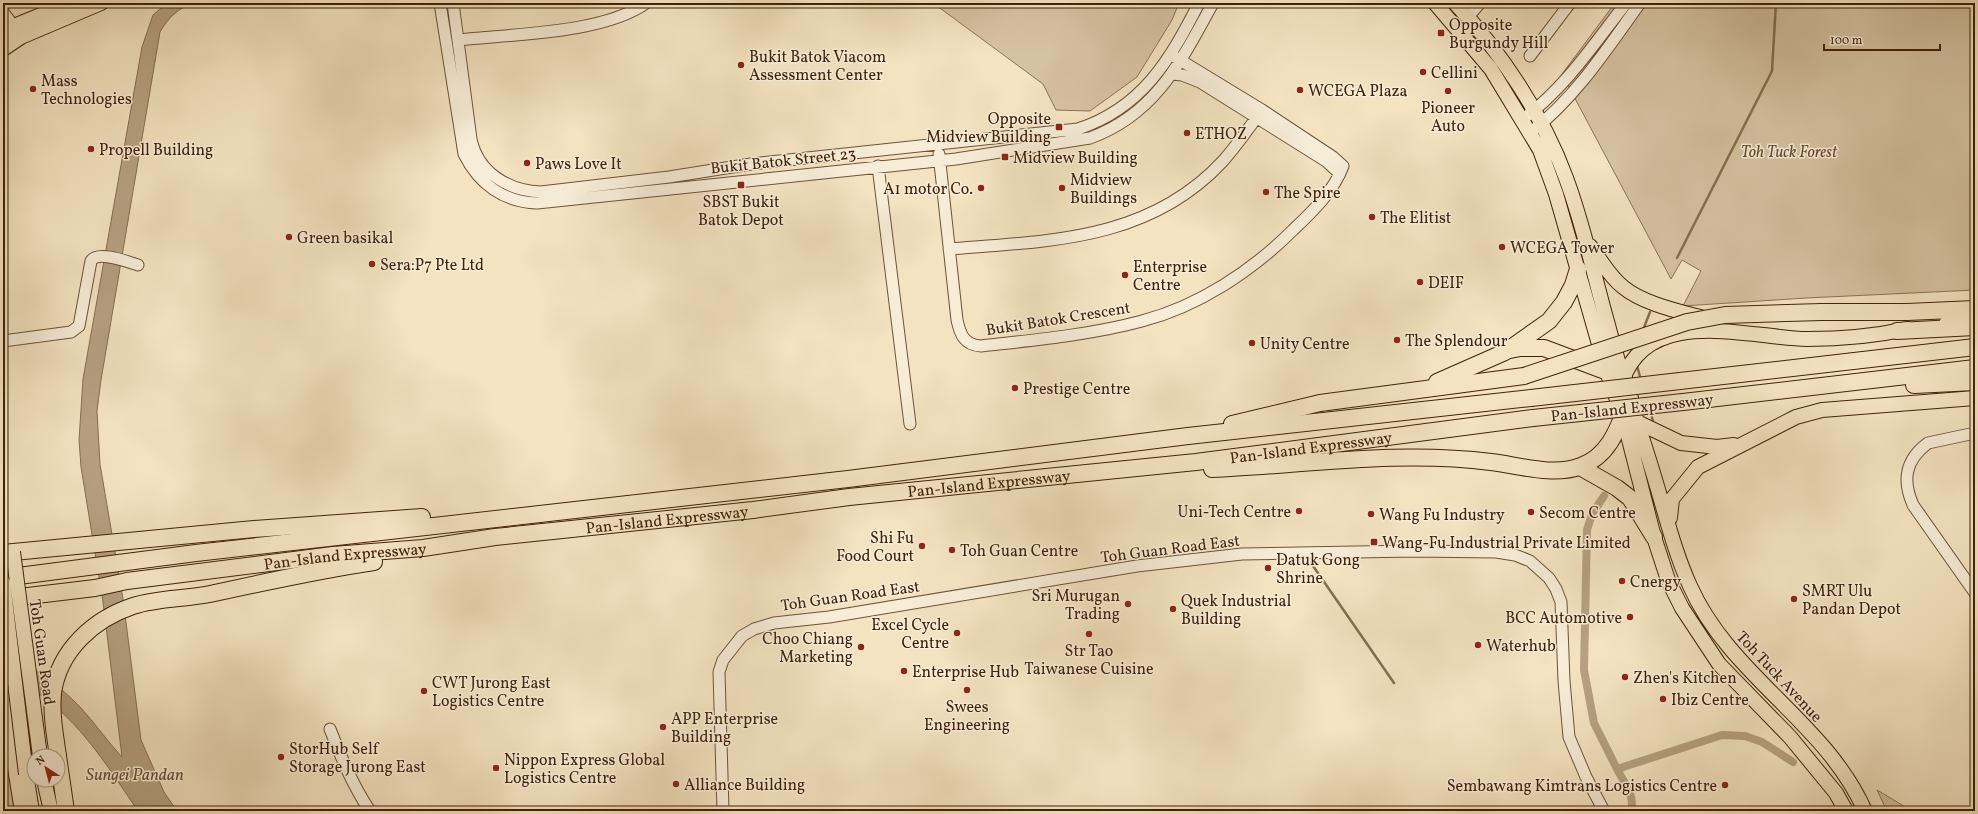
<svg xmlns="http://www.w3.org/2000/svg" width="1978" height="814" font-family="Vollkorn,serif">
<rect width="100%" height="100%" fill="#f3e3c1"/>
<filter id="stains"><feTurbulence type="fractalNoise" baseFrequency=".005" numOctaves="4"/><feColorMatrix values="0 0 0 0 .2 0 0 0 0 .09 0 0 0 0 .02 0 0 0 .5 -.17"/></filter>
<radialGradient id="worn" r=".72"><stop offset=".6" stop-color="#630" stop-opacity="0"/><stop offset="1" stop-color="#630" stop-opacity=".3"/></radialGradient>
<path fill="#d5c2a2" stroke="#8a7256" d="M933 3H1179L1172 20 1137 77 1090 111 1056 110 1043 84Z
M1615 3H1975V290L1806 298 1683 306 1701 271 1682 260 1671 279 1562 74Z
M3 733 19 811H8L3 787Z
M1877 790 1912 811H1887Z"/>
<path fill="#b6a182" stroke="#876e52" d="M167 3H194C178 8 168 18 160 32L101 380 97 411 100 464 123 599 141 740 164 792 177 811H138C97 751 71 706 3 672V653C32 666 58 684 80 707 95 723 107 741 122 757L103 602 81 467 79 440 83 379 142 47 153 15Z"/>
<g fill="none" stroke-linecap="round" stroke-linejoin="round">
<path stroke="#876e52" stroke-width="2.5" d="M1677 258 1772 71 1776 3
M1643 330 1650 312
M1637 366 1641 380
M1650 410 1654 425
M1311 563 1394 683"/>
<path stroke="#b6a182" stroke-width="8" d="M1604 496 1592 514 1587 530 1584 670 1594 723 1617 769
M1630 811C1637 798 1623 781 1617 769L1722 735 1745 736 1762 742 1793 762"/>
<g stroke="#6d5237" stroke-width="13">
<path id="minor" d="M440 3 464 154C479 184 504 202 537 203L956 159 1090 138C1156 114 1181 61 1213 3
M453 3 471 139C478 173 509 191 541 192L669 177 751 164 1078 129C1142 108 1170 60 1199 3
M3 12 18 32
M1464 36 1468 17 1480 3
M458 40C510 34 603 34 646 3
M1530 56 1570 3
M1172 74 1182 75 1200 82 1326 161 1339 173
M1523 119C1565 88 1594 44 1626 3
M1531 132C1576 97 1607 49 1640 3
M939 154 957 320C960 334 964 345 981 346 1034 340 1090 335 1142 321 1199 306 1252 271 1293 230 1312 212 1334 191 1343 166L1333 157 1262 110 1175 57
M878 166 910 424
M949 249C1049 241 1149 241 1223 161 1237 145 1249 128 1262 110
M3 341 71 332 79 326 91 261C98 250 128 262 138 265
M1975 433 1928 443C1905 460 1902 480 1913 505L1975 593
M330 729C341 757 353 786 370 811
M723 811 719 672 723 660 742 636 754 629 774 623 829 617 1137 566 1242 554 1413 551 1496 552 1515 555 1530 561 1549 578 1556 589 1561 602 1564 681 1569 737 1586 777 1604 811"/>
</g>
<g stroke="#402109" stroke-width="16">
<path id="major" d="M1435 3 1491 69 1540 150 1556 194 1607 372 1623 416 1654 537 1668 580 1682 608 1719 664 1790 737 1836 793 1846 811
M1455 3C1500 51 1543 115 1566 178 1584 226 1594 276 1608 325 1621 376 1639 426 1654 476 1665 512 1674 551 1690 586 1730 676 1826 722 1865 811
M3 33 14 26 70 3
M3 49 21 37 101 3
M1590 246C1601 260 1609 276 1623 287 1643 304 1682 312 1707 319
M1947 322 1975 319
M1622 382C1647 304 1750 338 1807 339 1840 339 1875 336 1907 329
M1633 420 1681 443 1717 447 1734 445
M1670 518 1672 499 1698 467 1796 417 1822 410 1975 398
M26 774 32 811
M44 780 51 811"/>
</g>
<g stroke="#402109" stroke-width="18">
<g id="highway">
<path d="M1822 312H1907L1975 309"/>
<path d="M1897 331 1975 327"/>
<path d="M1510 350 1520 348H1544L1624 378"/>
<path d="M1680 381 1975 347"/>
<path d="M1437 382 1505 352 1549 321 1564 302 1573 285 1578 269"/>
<path d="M1914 385 1975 382"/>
<path d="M1683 402 1975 368"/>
<path d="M1232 424 1320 403 1524 376"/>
<path d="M1580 467 1617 488 1630 498 1654 537"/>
<path d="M1212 469C1304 465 1398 450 1491 462 1518 465 1553 477 1581 466 1611 455 1619 425 1630 398"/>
<path d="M3 553 254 529 422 517"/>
<path d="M3 578 196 553 848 479 1188 436 1531 398"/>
<path id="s1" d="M3 599 95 588 127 581 333 555 423 548 495 537 753 510 849 497 1196 462 1533 418"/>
<path d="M3 688 23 811"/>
<path d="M58 756C55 735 51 714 53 693 59 650 94 619 133 606 157 598 185 599 210 594 265 582 319 570 374 562"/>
<path d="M58 756 66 811"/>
</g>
</g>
<use href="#minor" stroke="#f7edd7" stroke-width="11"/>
<use href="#major" stroke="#f3e3c1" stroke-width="14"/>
<use href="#highway" stroke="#f3e3c1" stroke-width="16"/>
<g stroke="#402109" stroke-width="16" stroke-linecap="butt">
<path id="major-bridge" d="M13 552 40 756
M3 583 26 774"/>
</g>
<g stroke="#402109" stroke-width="18" stroke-linecap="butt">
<path id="highway-bridge" d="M1524 376 1687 322 1725 315 1822 312
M1531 398 1680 381
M1533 418 1683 402"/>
</g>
<use href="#major-bridge" stroke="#f3e3c1" stroke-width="14"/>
<use href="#highway-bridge" stroke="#f3e3c1" stroke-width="16"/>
</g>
<g fill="#8f2418" stroke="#f7edd7" stroke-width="1.5">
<rect x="1437" y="29" width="8" height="8" rx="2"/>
<circle cx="741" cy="65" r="4"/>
<circle cx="1423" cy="72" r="4"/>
<circle cx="33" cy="89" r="4"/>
<circle cx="1300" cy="90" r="4"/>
<circle cx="1448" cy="91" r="4"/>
<rect x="1055" y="123" width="8" height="8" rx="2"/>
<circle cx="1187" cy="133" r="4"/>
<circle cx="91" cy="149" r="4"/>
<rect x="1001" y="153" width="8" height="8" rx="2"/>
<circle cx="527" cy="163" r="4"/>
<rect x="737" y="181" width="8" height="8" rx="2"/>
<circle cx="981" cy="188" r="4"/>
<circle cx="1062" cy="188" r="4"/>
<circle cx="1266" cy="192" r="4"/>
<circle cx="1372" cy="217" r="4"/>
<circle cx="289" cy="237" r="4"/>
<circle cx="1502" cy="247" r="4"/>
<circle cx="372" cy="264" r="4"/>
<circle cx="1125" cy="275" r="4"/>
<circle cx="1420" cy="282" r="4"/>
<circle cx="1397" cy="340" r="4"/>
<circle cx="1252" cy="343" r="4"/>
<circle cx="1015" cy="388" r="4"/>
<circle cx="1299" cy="511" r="4"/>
<circle cx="1531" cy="512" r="4"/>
<circle cx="1371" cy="514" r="4"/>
<rect x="1370" y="538" width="8" height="8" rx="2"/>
<circle cx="922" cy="546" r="4"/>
<circle cx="952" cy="550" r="4"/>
<circle cx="1268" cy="568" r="4"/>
<circle cx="1622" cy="581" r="4"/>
<circle cx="1794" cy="599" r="4"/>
<circle cx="1128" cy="604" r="4"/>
<circle cx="1173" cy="609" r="4"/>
<circle cx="1630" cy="617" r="4"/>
<circle cx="957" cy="633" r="4"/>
<circle cx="1089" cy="634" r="4"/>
<circle cx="1478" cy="645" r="4"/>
<circle cx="861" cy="647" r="4"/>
<circle cx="904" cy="671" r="4"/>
<circle cx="1625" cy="677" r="4"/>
<circle cx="967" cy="690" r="4"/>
<circle cx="424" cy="691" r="4"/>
<circle cx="1663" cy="699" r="4"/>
<circle cx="663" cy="727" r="4"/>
<circle cx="281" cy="757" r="4"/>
<circle cx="496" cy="768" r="4"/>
<circle cx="676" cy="784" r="4"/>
<circle cx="1725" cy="785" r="4"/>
</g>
<g text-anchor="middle" stroke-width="3" stroke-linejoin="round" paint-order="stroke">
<g font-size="16" fill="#402109" stroke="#f7edd7" text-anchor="start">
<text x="1449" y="30">Opposite<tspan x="1449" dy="18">Burgundy Hill</tspan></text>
<text x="749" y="62">Bukit Batok Viacom<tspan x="749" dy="18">Assessment Center</tspan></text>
<text x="1431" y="78">Cellini</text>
<text x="41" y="86">Mass<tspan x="41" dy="18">Technologies</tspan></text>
<text x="1308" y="96">WCEGA Plaza</text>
<text x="1448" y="113" text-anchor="middle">Pioneer<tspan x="1448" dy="18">Auto</tspan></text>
<text x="1051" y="124" text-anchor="end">Opposite<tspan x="1051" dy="18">Midview Building</tspan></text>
<text x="1195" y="139">ETHOZ</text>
<text x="99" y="155">Propell Building</text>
<text x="1013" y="163">Midview Building</text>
<text x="535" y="169">Paws Love It</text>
<text x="1070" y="185">Midview<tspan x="1070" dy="18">Buildings</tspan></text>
<text x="973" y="194" text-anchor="end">A1 motor Co.</text>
<text x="1274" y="198">The Spire</text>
<text x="741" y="207" text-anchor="middle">SBST Bukit<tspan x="741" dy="18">Batok Depot</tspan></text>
<text x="1380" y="223">The Elitist</text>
<text x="297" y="243">Green basikal</text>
<text x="1510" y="253">WCEGA Tower</text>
<text x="380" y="270">Sera:P7 Pte Ltd</text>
<text x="1133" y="272">Enterprise<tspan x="1133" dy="18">Centre</tspan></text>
<text x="1428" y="288">DEIF</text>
<text x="1405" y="346">The Splendour</text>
<text x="1260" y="349">Unity Centre</text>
<text x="1023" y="394">Prestige Centre</text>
<text x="1291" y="517" text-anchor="end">Uni-Tech Centre</text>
<text x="1539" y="518">Secom Centre</text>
<text x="1379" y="520">Wang Fu Industry</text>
<text x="914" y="543" text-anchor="end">Shi Fu<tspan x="914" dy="18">Food Court</tspan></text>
<text x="1382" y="548">Wang-Fu Industrial Private Limited</text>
<text x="960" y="556">Toh Guan Centre</text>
<text x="1276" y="565">Datuk Gong<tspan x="1276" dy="18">Shrine</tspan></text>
<text x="1630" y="587">Cnergy</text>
<text x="1802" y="596">SMRT Ulu<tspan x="1802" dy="18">Pandan Depot</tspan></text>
<text x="1120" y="601" text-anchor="end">Sri Murugan<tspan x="1120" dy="18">Trading</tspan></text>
<text x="1181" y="606">Quek Industrial<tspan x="1181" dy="18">Building</tspan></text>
<text x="1622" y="623" text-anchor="end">BCC Automotive</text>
<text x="949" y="630" text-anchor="end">Excel Cycle<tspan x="949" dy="18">Centre</tspan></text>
<text x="853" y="644" text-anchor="end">Choo Chiang<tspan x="853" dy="18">Marketing</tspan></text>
<text x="1486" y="651">Waterhub</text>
<text x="1089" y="656" text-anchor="middle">Str Tao<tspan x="1089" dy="18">Taiwanese Cuisine</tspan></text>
<text x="912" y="677">Enterprise Hub</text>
<text x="1633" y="683">Zhen's Kitchen</text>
<text x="432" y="688">CWT Jurong East<tspan x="432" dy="18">Logistics Centre</tspan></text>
<text x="1671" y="705">Ibiz Centre</text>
<text x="967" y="712" text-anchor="middle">Swees<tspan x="967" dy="18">Engineering</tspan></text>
<text x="671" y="724">APP Enterprise<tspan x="671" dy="18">Building</tspan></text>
<text x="289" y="754">StorHub Self<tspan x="289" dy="18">Storage Jurong East</tspan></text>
<text x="504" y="765">Nippon Express Global<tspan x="504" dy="18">Logistics Centre</tspan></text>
<text x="684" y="790">Alliance Building</text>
<text x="1717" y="791" text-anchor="end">Sembawang Kimtrans Logistics Centre</text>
</g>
<g font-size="16" font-style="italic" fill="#65492f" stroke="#f7edd7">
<text x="1789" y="157">Toh Tuck Forest</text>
</g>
<g font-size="16" fill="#402109" stroke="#f7edd7">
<text transform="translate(783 160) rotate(-6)" y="6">Bukit Batok Street 23</text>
<text transform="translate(1058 318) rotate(-9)" y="6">Bukit Batok Crescent</text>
<text transform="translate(1632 407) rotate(-6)" y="6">Pan-Island Expressway</text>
<text dy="6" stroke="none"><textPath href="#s1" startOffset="1317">Pan-Island Expressway</textPath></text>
<text dy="6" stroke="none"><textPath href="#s1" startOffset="993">Pan-Island Expressway</textPath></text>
<text dy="6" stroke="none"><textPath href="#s1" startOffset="669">Pan-Island Expressway</textPath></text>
<text transform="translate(1170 548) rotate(-7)" y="6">Toh Guan Road East</text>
<text dy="6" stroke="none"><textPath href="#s1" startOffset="345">Pan-Island Expressway</textPath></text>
<text transform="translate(850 595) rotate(-8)" y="6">Toh Guan Road East</text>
<text transform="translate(43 652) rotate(82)" y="6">Toh Guan Road</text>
<text transform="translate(1780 676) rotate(47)" y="6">Toh Tuck Avenue</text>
</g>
<g font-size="17" font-style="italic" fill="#694e33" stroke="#f7edd7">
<text x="135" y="780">Sungei Pandan</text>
</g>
</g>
<rect width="1978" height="814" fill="none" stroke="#f3e3c1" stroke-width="16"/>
<rect x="4" y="4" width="1970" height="806" fill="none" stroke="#402109" stroke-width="2"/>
<rect x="8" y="8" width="1962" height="798" fill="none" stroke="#402109"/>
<g transform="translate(46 768) rotate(324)"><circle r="19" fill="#f7edd7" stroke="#ae9b85"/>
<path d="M0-3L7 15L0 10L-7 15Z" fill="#8f2418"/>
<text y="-6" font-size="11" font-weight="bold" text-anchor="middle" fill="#402109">N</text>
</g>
<path d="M1824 44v6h116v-6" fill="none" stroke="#402109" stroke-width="2"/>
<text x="1830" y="44" font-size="12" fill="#402109" stroke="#f7edd7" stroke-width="3" paint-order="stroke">100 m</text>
<rect width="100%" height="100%" filter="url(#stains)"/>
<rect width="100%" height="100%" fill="url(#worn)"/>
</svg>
